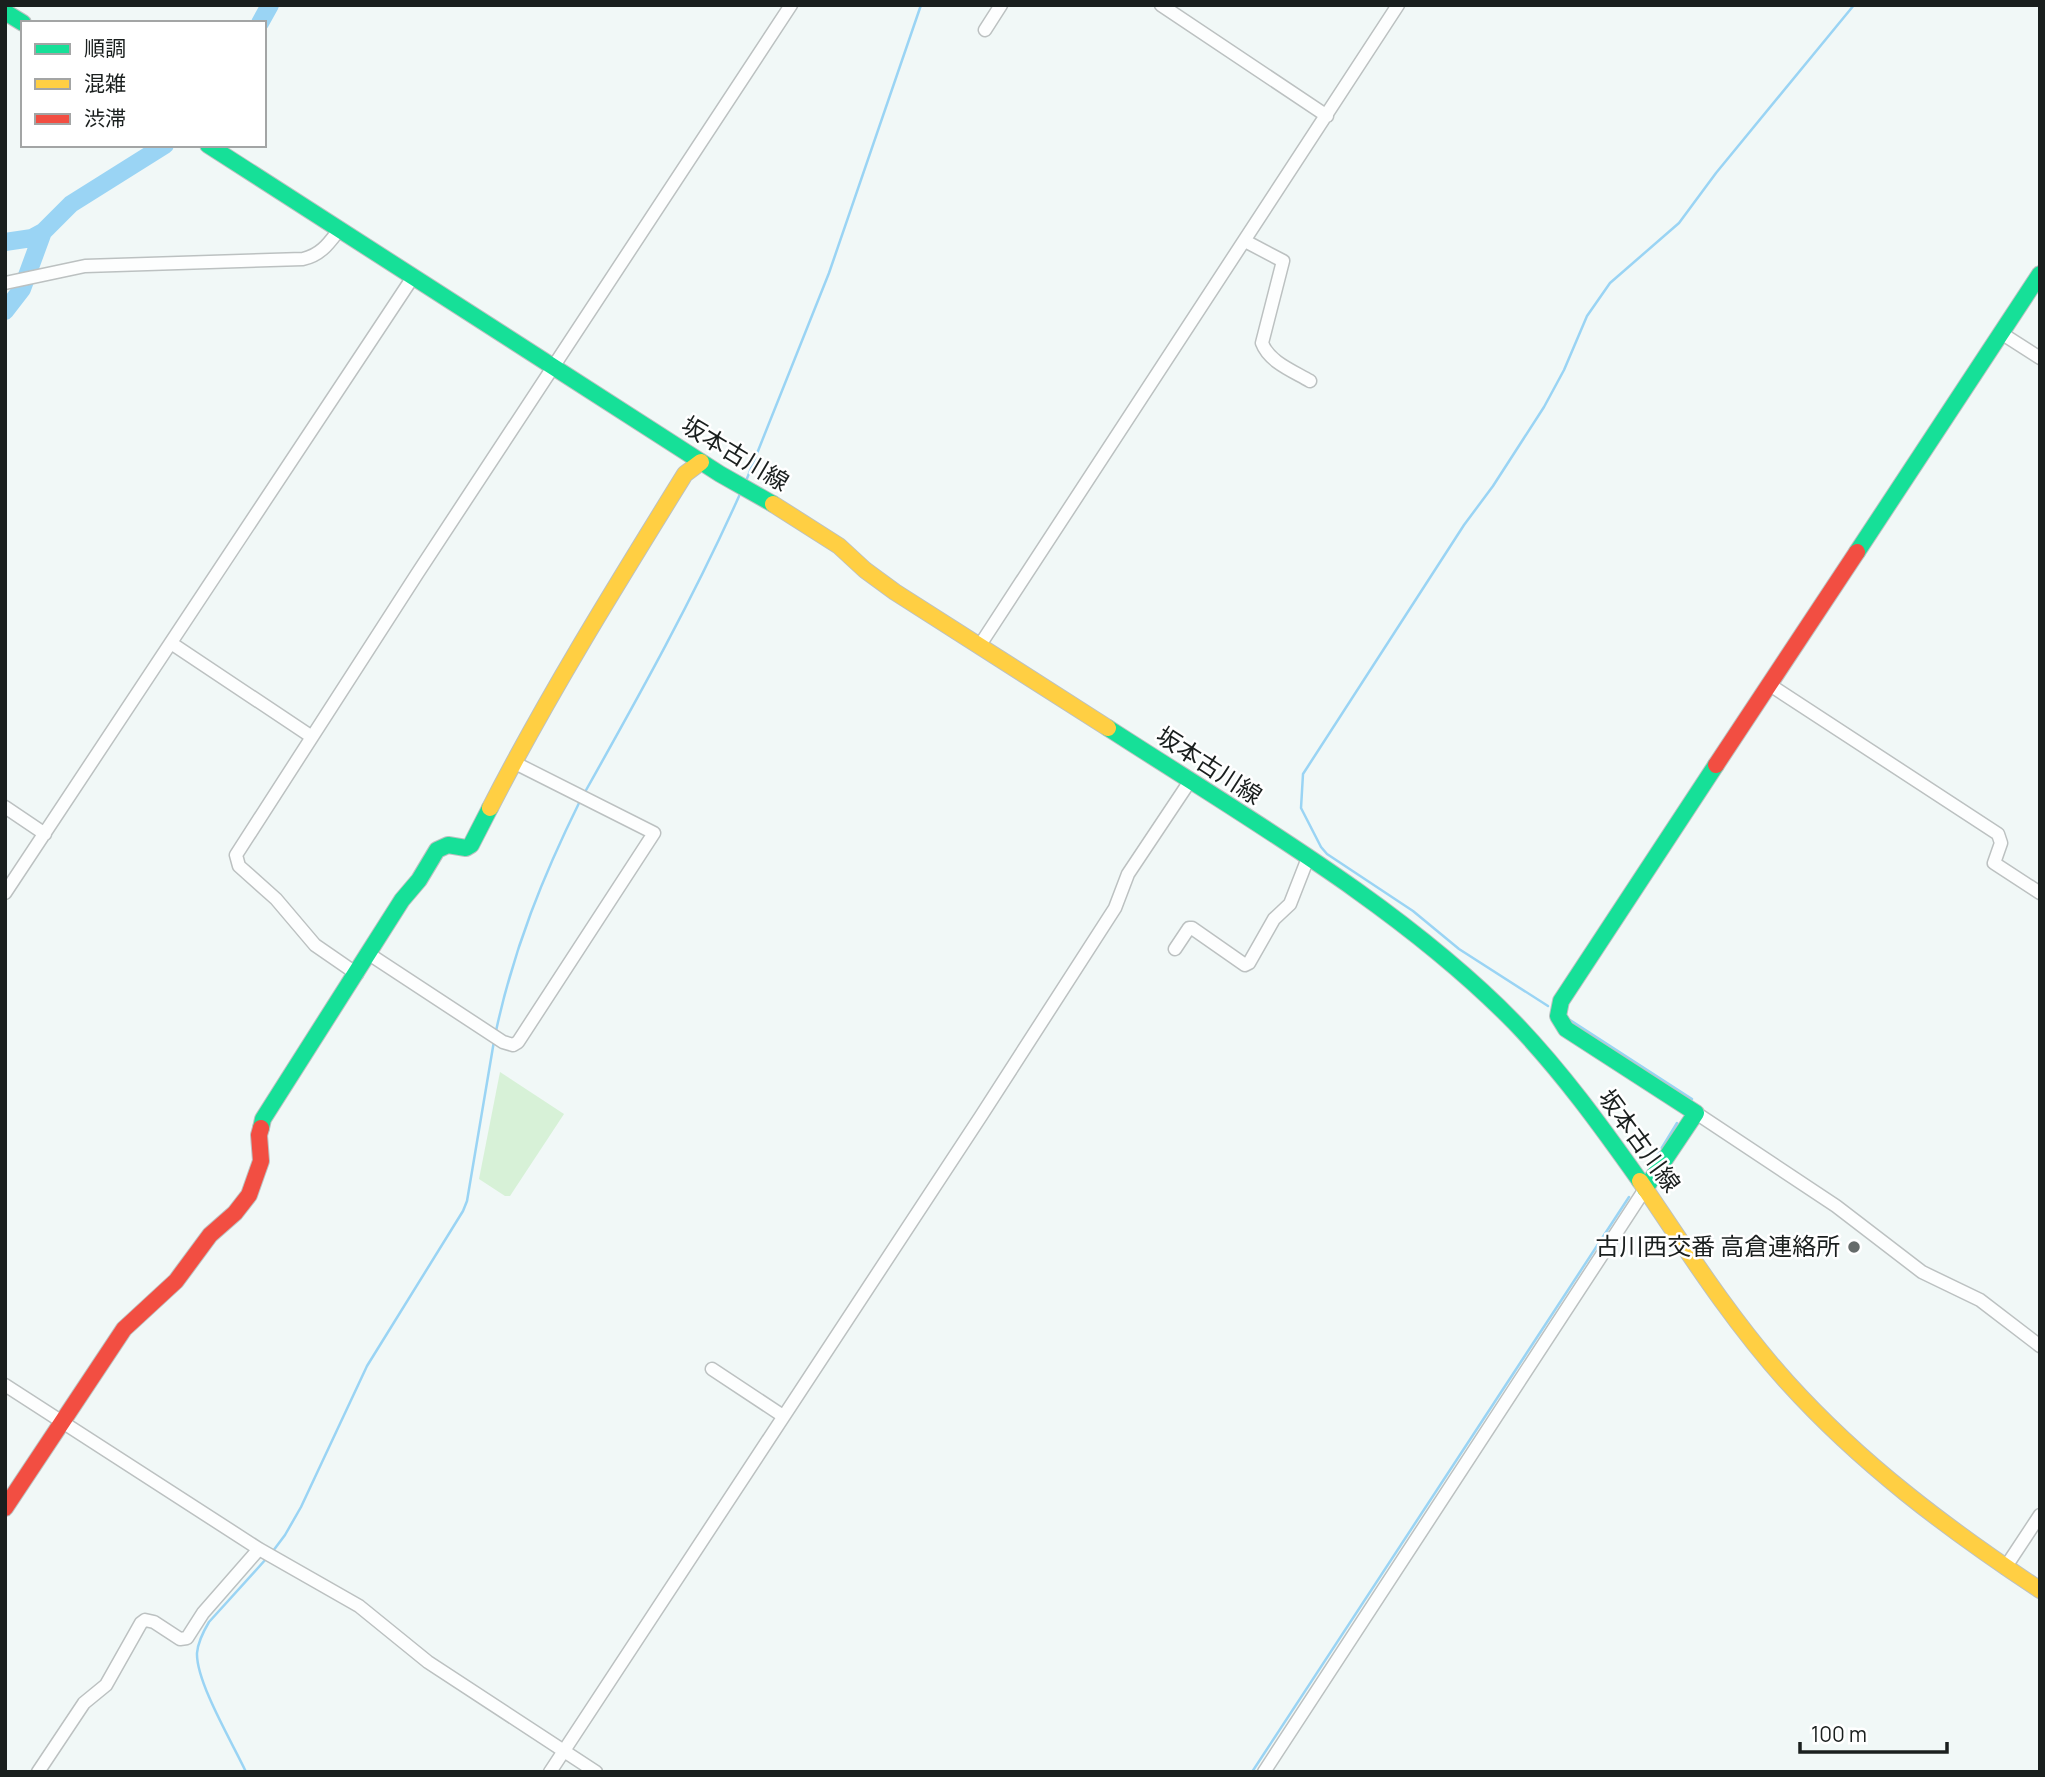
<svg xmlns="http://www.w3.org/2000/svg" width="2045" height="1777" font-family="Manrope,'Noto Sans JP',sans-serif">
<rect width="100%" height="100%" fill="#f1f8f7"/>
<path fill="#d7f1d7" d="M500 1072 564 1114 510 1196H505L479 1179Z"/>
<g fill="none" stroke-linecap="round" stroke-linejoin="round">
<path stroke="#9ad4f4" stroke-width="2.5" d="M746 481 829 273 921 5
M585 792C640 694 694 597 740 494
M1548 1006 1459 949 1413 911 1327 854 1321 847 1301 808 1303 774 1464 525 1493 486 1544 407 1564 370 1587 316 1610 283 1679 223 1716 173 1854 5
M1570 1020 1692 1099
M496 1031C514 948 543 876 580 801
M1655 1159 1677 1123
M273 1551 285 1535 301 1507 367 1366 463 1211 467 1201 494 1041
M246 1772C233 1744 196 1682 197 1653 198 1642 203 1632 209 1622L266 1559
M1252 1772 1629 1197"/>
<path stroke="#9ad4f4" stroke-width="18" d="M260 23 270 5
M5 242 32 238 43 232 71 204 165 145
M5 311 22 289 43 232"/>
<g stroke="#bcc1c1" stroke-width="15">
<path id="street" d="M1161 5 1327 116
M985 30 1001 5
M1245 241 1283 261 1262 343C1269 362 1293 371 1310 381
M5 283 85 266 303 259C321 255 329 243 339 230
M2001 333 2040 358
M171 643 312 737
M980 645 1398 5
M1770 685 1998 834 2001 843 1994 863 2040 893
M5 807 45 834
M5 893 413 277
M1175 949 1189 928H1192L1245 965 1249 963 1274 919 1290 904 1308 858
M369 954 503 1042 513 1045 518 1042 654 833 513 762
M357 974 315 945 276 899 239 866 236 855 417 574 791 5
M1696 1113 1836 1206 1922 1272 1980 1300 2040 1346
M712 1369 783 1416
M5 1385 259 1549 359 1606 428 1662 596 1772
M2005 1568 2040 1515
M38 1772 84 1703 106 1685 141 1623 145 1620 154 1622 180 1639 187 1638 203 1613 259 1549
M550 1772 981 1116 1115 908 1128 874 1190 781
M1264 1772 1645 1189"/>
</g>
<g stroke="#bcc1c1" stroke-width="18">
<path id="fast" d="M5 12 23 23
M208 145 720 474 773 504
M1857 552 2040 274
M1108 728C1244 816 1402 907 1515 1023 1562 1072 1601 1126 1640 1181
M261 1128 263 1119 402 900 419 880 437 850 448 845 466 848 471 845 490 808
M1645 1189 1696 1113 1566 1029 1558 1016 1561 1001 1716 765"/>
</g>
<g stroke="#bcc1c1" stroke-width="18">
<path id="slow" d="M773 504 839 546 865 570 895 592 1108 728
M490 808C549 693 617 584 685 474L701 462
M1640 1181C1686 1249 1731 1320 1787 1382 1861 1464 1948 1529 2040 1590"/>
</g>
<g stroke="#bcc1c1" stroke-width="18">
<path id="jam" d="M1716 765 1857 552
M5 1508 124 1329 176 1281 210 1235 235 1213 249 1195 261 1161 259 1135 261 1128"/>
</g>
<use href="#street" stroke="#fdfefe" stroke-width="12"/>
<use href="#fast" stroke="#16e098" stroke-width="16"/>
<use href="#slow" stroke="#ffcf43" stroke-width="16"/>
<use href="#jam" stroke="#f24e42" stroke-width="16"/>
</g>
<circle fill="#656b6a" stroke="#fff" stroke-width="2.5" cx="1854" cy="1247" r="7"/>
<g text-anchor="middle" stroke-width="5" stroke-linejoin="round" paint-order="stroke">
<g font-size="24" fill="#1a1f1e" stroke="#fff">
<text transform="translate(735 454) rotate(31)" y="8">坂本古川線</text>
<text transform="translate(1209 766) rotate(33)" y="8">坂本古川線</text>
<text transform="translate(1639 1141) rotate(54)" y="8">坂本古川線</text>
</g>
<g font-size="24" fill="#1a1f1e" stroke="#fff" text-anchor="end">
<text x="1840" y="1255">古川西交番 高倉連絡所</text>
</g>
</g>
<rect width="2045" height="1777" fill="none" stroke="#1a1f1e" stroke-width="14"/>
<rect x="21" y="21" width="245" height="126" fill="#ffffff" stroke="#a3a5a5" stroke-width="2"/>
<rect x="35" y="44" width="35" height="10" fill="#16e098" stroke="#a3a5a5" stroke-width="2"/>
<text x="84" y="56" font-size="21" fill="#1a1f1e">順調</text>
<rect x="35" y="79" width="35" height="10" fill="#ffcf43" stroke="#a3a5a5" stroke-width="2"/>
<text x="84" y="91" font-size="21" fill="#1a1f1e">混雑</text>
<rect x="35" y="114" width="35" height="10" fill="#f24e42" stroke="#a3a5a5" stroke-width="2"/>
<text x="84" y="126" font-size="21" fill="#1a1f1e">渋滞</text>
<path d="M1800 1742v10h147v-10" fill="none" stroke="#1a1f1e" stroke-width="3.5"/>
<text x="1811" y="1742" font-size="21" fill="#1a1f1e" stroke="#ffffff" stroke-width="5" paint-order="stroke">100 m</text>
</svg>
